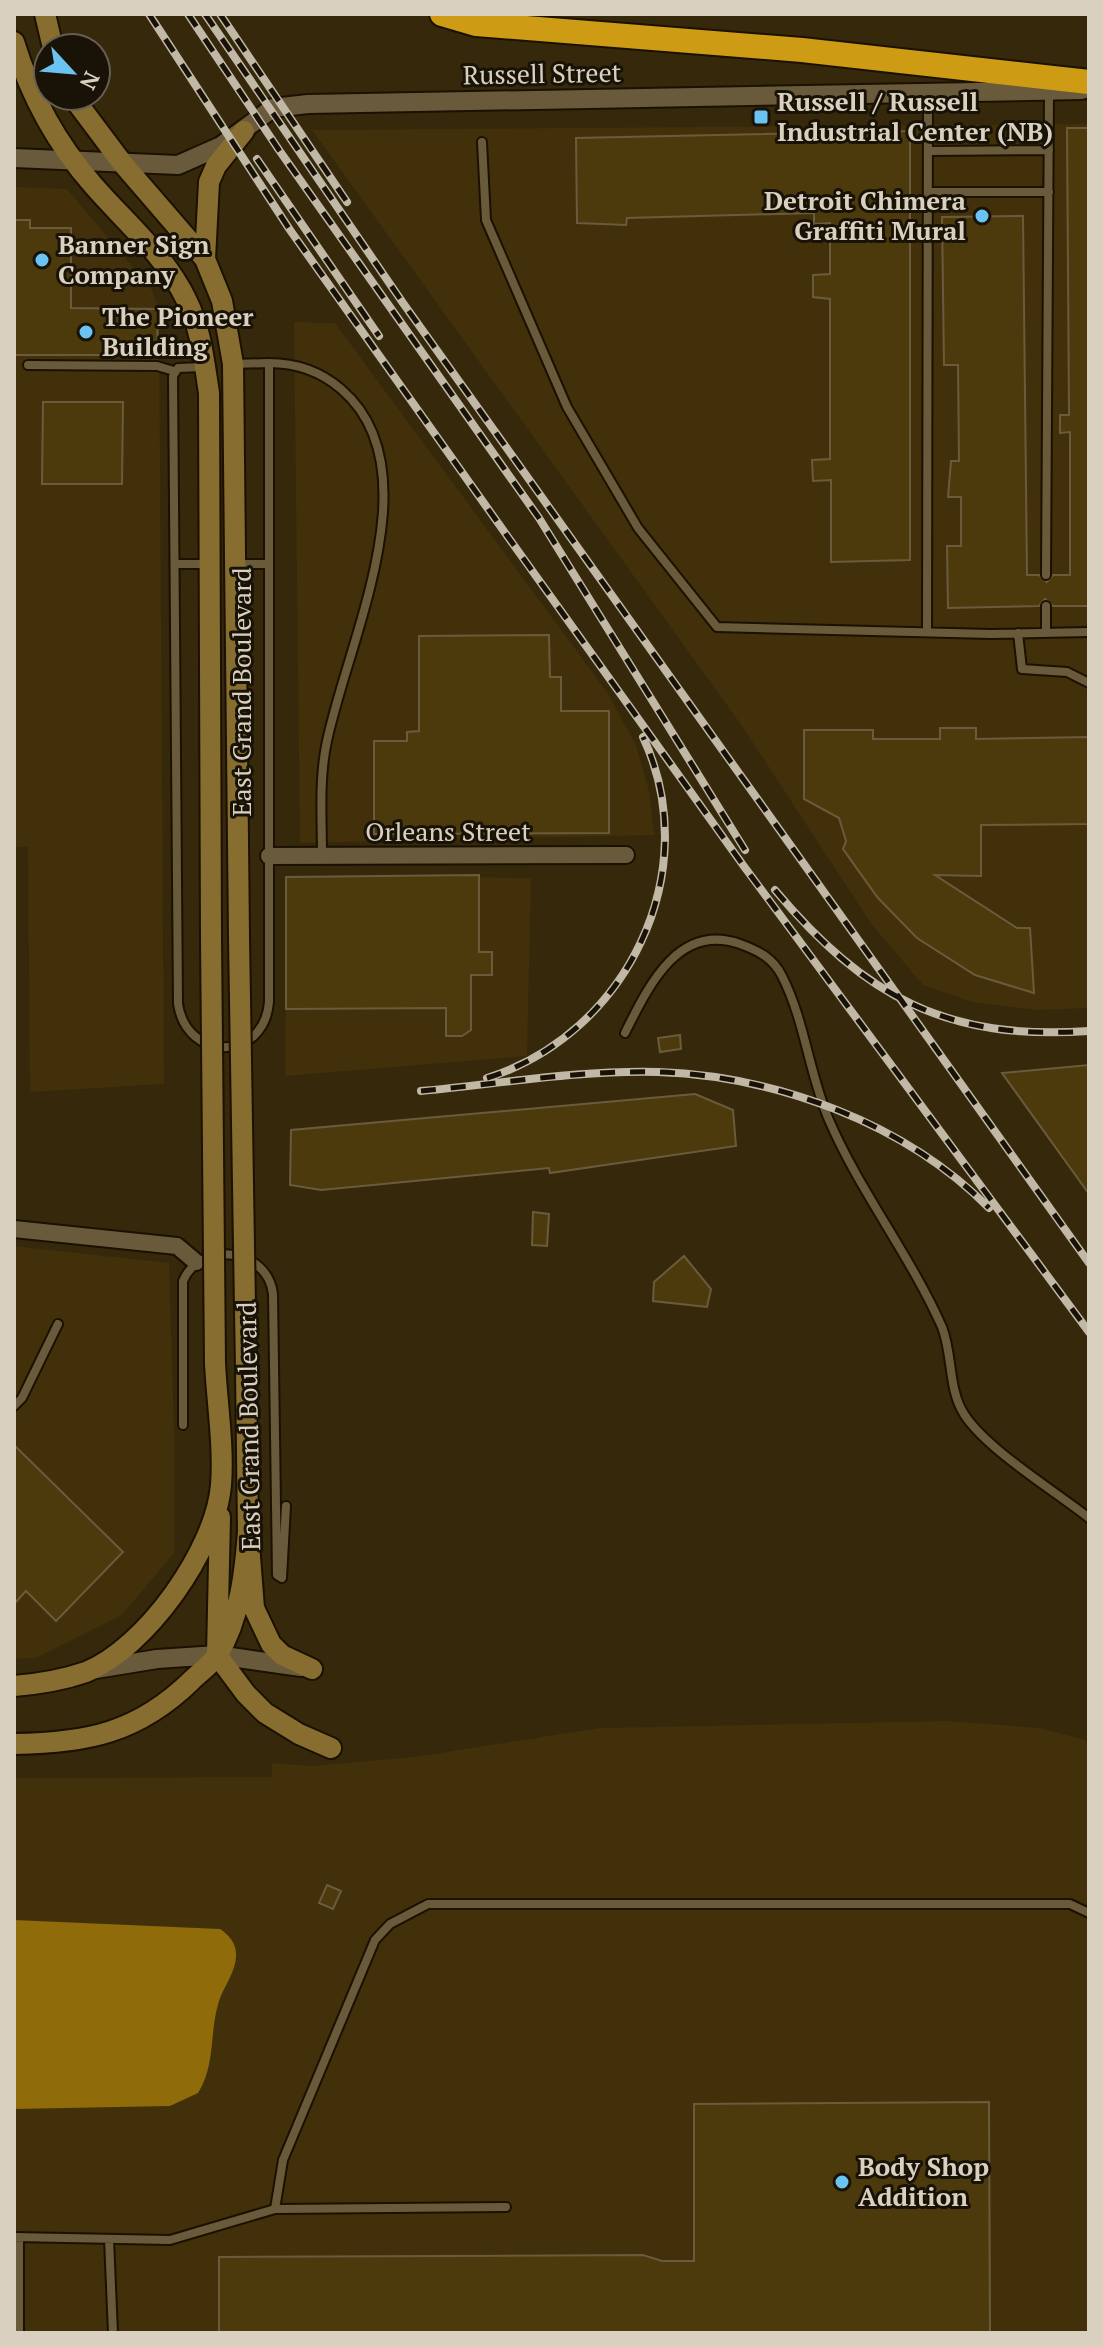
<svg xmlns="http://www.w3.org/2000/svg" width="1103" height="2347" font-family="'PT Serif',serif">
<rect width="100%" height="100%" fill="#36280b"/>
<path fill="#413009" d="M1089 124V1008L1037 1010 972 1002 923 985 872 925 742 726 312 130Z
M14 187 67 189 152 290 159 310 164 1084 30 1092 28 847H14Z
M294 322 335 323 607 692 636 745 649 791 654 835 300 843Z
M287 876 531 878 527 1056 285 1076Z
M14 1246 169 1263 174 1430V1553L122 1615 36 1658 14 1659Z
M948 1721 1040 1728 1089 1741V2333H14V1778L272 1777V1763L312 1766 414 1757 600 1728Z"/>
<path fill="#8f6b0a" d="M14 1920 220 1929C229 1935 236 1943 236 1954 237 1970 224 1986 219 2001 209 2033 216 2064 198 2093L170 2106 14 2109Z"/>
<path fill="#4d3a0c" stroke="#6a5b3d" stroke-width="2" d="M1067 128H1089V606H1053L1045 599 1039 606 948 608 947 546H961V497H948L951 461H959L958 365H944L942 217 1023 216 1027 575H1039L1047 582 1053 575H1070V432L1060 433V415H1069Z
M910 131V560L831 562V480L813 481 812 460 830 459V299L813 297V275L830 274V223L814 224V213L627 218 626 225 577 223 576 138Z
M14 220H30V228H71V308L158 309 157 355H14Z
M43 402H123L122 484H42Z
M549 635 550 677H561V711H609V833L374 834V741H407V732L419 731V636Z
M940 728H976V739L1089 737V824L981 825V876L935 875 1017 928H1030L1034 993 975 975 917 938 878 898 843 849 846 841 839 818 804 799V730H873V739H940Z
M479 875V952H492V975H471V1030L462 1036H446V1008L286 1009V877Z
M680 1035 681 1049 660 1052 658 1038Z
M1089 1065V1194L1002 1073Z
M695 1094 733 1110 736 1146 550 1173 549 1168 321 1190 290 1185 291 1130Z
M533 1212 549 1214 547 1246 532 1245Z
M684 1256 711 1289 707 1307 653 1301 654 1282Z
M14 1445 123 1552 56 1621 26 1591 14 1604Z
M327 1885 341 1891 333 1909 319 1903Z
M989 2102 990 2333H219V2257L643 2255 662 2261H694V2104Z"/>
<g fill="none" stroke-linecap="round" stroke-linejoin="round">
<g stroke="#1b1100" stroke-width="12">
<path id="service" d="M482 142 486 220 567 407 638 528 717 627 991 634 1089 632
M929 151 1049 150
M928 192H1049
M269 363C296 363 320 371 341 389 436 470 345 646 326 746 319 782 322 820 322 856
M28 365 157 366 174 371
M204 367 178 368 173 376 178 1004C187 1062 264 1062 269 1002V363L233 364
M175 564H207
M236 564H267
M1046 575 1049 91
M1046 606V632
M927 632 928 94
M1018 633 1022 669 1067 672 1089 683
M625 1033C648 987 678 922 740 944 759 951 773 958 782 976 805 1021 809 1074 829 1120 860 1192 910 1255 942 1327 953 1355 948 1389 964 1414 986 1449 1055 1491 1089 1518
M14 1406 22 1398 58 1324
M183 1425V1281C201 1239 268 1249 273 1294L277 1575 282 1578 286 1506
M275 2209 283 2160 375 1940 390 1924 428 1904H1070L1089 1913
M14 2237 170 2240 275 2209 506 2207
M109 2239 113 2333
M19 2333V2237"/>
</g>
<g stroke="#1b1100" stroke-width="20">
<path id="minor" d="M269 856 626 855
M14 1229 177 1246 196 1262"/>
</g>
<g stroke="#1b1100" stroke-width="22">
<path id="tertiary" d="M14 158 178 165 221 146 273 108 308 104 1082 90
M96 1669 157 1659 217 1655 301 1667"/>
</g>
<g stroke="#1b1100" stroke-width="24">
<path id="secondary" d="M45 14 53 48
M14 42C30 94 57 144 93 185 126 223 164 254 186 299 201 328 204 361 209 393L211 937
M72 96 123 164 205 259 222 301 233 364 239 937
M205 259 209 182 216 166 244 131
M246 1370 248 1531 254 1608 271 1644 282 1655 312 1669
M220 1517 217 1655 246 1694 265 1713 299 1734 331 1748
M14 1686C38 1684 63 1680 86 1672 146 1648 216 1549 221 1485 224 1446 217 1403 215 1363
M14 1744C87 1743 138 1733 192 1680 200 1672 212 1664 218 1654 240 1618 245 1572 248 1531"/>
</g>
<g stroke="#1b1100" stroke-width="28">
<path id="motorway" d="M442 14 476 24 802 50 1089 82"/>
</g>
<use href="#service" stroke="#695a3c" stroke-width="8"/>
<use href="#minor" stroke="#695a3c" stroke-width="16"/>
<use href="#tertiary" stroke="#695a3c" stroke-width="18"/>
<use href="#secondary" stroke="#876e30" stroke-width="20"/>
<use href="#motorway" stroke="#ce9b15" stroke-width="24"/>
<g stroke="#c1b8a6" stroke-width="8">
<path id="rail" d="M149 14 290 230 508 537 743 865 1089 1332
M188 14 279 150 539 518 745 850
M205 14 403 303 1089 1263
M220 14 347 202
M257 159 379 336
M775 890C865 997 947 1041 1089 1031
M487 1078C627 1034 706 872 643 737
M421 1091C498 1084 579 1070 658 1072 776 1076 905 1123 989 1208"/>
</g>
<use href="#rail" stroke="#181207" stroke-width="5" stroke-dasharray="15" stroke-linecap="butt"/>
<g stroke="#1b1100" stroke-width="24" stroke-linecap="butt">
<path id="secondary-bridge" d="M211 937 215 1363
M239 937 246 1370"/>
</g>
<use href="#secondary-bridge" stroke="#876e30" stroke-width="20"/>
</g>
<g fill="#6bc3f2" stroke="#181207" stroke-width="3">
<rect x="753" y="109" width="16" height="16" rx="4"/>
<circle cx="982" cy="216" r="8"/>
<circle cx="42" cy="260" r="8"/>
<circle cx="86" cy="332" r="8"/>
<circle cx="842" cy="2182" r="8"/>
</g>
<g text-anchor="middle" stroke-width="6" stroke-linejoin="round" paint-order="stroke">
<g font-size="26" fill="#d9d0c0" stroke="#181207">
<text transform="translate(542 74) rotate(-1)" y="9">Russell Street</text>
<text transform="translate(242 692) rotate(-90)" y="9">East Grand Boulevard</text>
<text x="448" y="841">Orleans Street</text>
<text transform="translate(249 1426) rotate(-91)" y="9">East Grand Boulevard</text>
</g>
<g font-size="26" font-weight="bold" fill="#d9d0c0" stroke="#181207" text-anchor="start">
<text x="777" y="111">Russell / Russell<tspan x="777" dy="30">Industrial Center (NB)</tspan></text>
<text x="966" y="210" text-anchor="end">Detroit Chimera<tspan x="966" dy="30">Graffiti Mural</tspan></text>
<text x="58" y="254">Banner Sign<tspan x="58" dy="30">Company</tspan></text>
<text x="102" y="326">The Pioneer<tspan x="102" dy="30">Building</tspan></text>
<text x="858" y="2176">Body Shop<tspan x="858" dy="30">Addition</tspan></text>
</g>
</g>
<rect width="1103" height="2347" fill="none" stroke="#d9d0c0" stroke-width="32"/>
<g transform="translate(72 72) rotate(116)"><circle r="38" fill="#181207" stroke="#655e51" stroke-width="2"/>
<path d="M0-6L14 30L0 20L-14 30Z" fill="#6bc3f2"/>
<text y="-12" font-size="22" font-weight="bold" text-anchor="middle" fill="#d9d0c0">N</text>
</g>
</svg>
